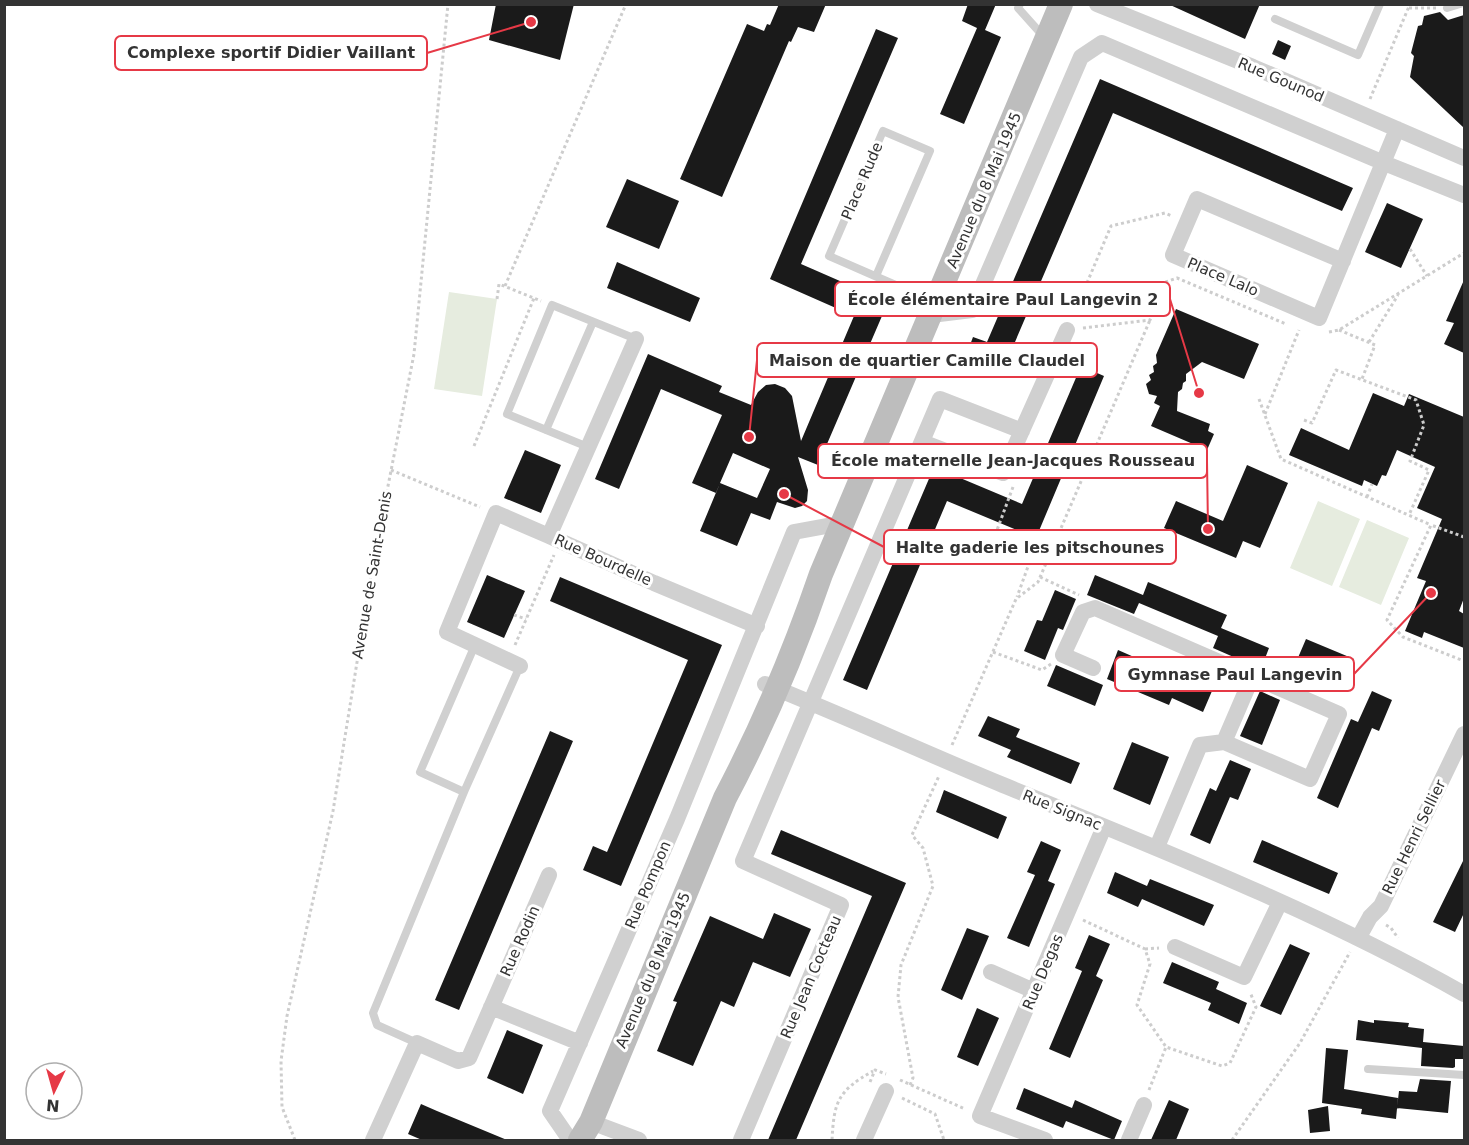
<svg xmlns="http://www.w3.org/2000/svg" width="1469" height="1145" font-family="'DejaVu Sans',sans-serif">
<rect width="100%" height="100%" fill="#fff"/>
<path fill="#e6ecdf" d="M449 292 497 299 482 396 434 389Z
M1318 501 1360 519 1332 586 1290 568Z
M1367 520 1409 538 1381 605 1339 587Z"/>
<path fill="#1a1a1a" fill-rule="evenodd" d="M496 4H574L560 60 489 40Z
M779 4H826L814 32 798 27 791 42 789 41 722 197 680 179 747 24 764 31 767 24 770 25Z
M968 4H996L985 30 1001 37 964 124 940 114 977 28 962 21Z
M1168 4H1260L1245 39Z
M1440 12 1448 20 1464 15V128L1410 77 1414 56 1411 53 1418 26 1422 25 1424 16Z
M876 29 898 38 801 264 888 302 818 465 798 457 808 490 807 501 802 506 795 508 777 502 770 520 751 513 737 546 700 531 720 483 716 493 692 483 722 415 661 389 619 489 595 479 648 354 722 386 719 392 751 405 758 392 766 385 775 384 785 388 792 396 801 441 854 316 770 279ZM733 453 770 469 757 498 720 483Z
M1278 40 1291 46 1285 60 1272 54Z
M1100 79 1353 188 1342 211 1113 113 1000 377 964 361 973 337 987 342Z
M627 179 679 201 659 249 606 227Z
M1387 203 1423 219 1401 268 1365 252Z
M617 262 700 298 690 322 607 288Z
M1464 280V353L1444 344 1454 323 1446 321Z
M1176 309 1259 344 1244 379 1202 362 1186 374V381L1183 383 1182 389 1178 392 1177 411 1210 424 1208 431 1214 434 1207 450 1151 426 1160 406 1154 403 1157 396 1149 394 1146 384 1151 380 1149 375 1154 372 1153 366 1157 363 1156 355Z
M1081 366 1104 376 1036 538 947 501 867 690 843 680 934 467 1022 504Z
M1373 393 1404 406 1409 394 1464 417V598L1459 611 1464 614V648L1424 632 1422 638 1405 631 1426 581 1417 578 1442 519 1417 508 1435 467 1397 450 1386 476 1382 475 1377 486 1364 480 1362 486 1289 455 1301 428 1349 450Z
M525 450 561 465 541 513 504 498Z
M1247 465 1288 483 1260 548 1243 541 1236 558 1164 528 1176 501 1223 521Z
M487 575 525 591 504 638 467 622Z
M1095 575 1143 595 1148 582 1227 615 1221 628 1269 648 1261 669 1213 648 1218 636 1139 603 1134 614 1087 595Z
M560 577 722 645 621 886 583 870 593 846 607 852 688 660 550 601Z
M1055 590 1076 599 1063 630 1058 628 1045 660 1024 651 1037 620 1042 621Z
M1306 639 1354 659 1345 681 1297 660Z
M1118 650 1134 657 1131 664 1178 685 1181 677 1212 691 1203 712 1172 698 1169 705 1107 679Z
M1056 665 1103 685 1095 706 1047 686Z
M1260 691 1280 700 1262 745 1240 736Z
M1372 691 1392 700 1379 731 1372 728 1338 808 1317 798 1351 719 1358 722Z
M988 716 1020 729 1016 737 1080 763 1071 784 1007 757 1011 750 978 736Z
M550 731 573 741 459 1010 435 1000Z
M1132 742 1169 757 1150 805 1113 789Z
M1230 760 1251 769 1238 800 1230 797 1210 844 1190 835 1210 788 1216 791Z
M944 790 1007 817 998 839 936 812Z
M781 830 906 883 796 1140H768L872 896 771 854Z
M1262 840 1338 873 1329 894 1253 862Z
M1041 841 1061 850 1048 881 1055 884 1029 947 1007 938 1035 875 1027 872Z
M1464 859V913L1455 932 1433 922Z
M1115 872 1147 886 1150 879 1214 905 1204 926 1142 899 1138 907 1107 893Z
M774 913 811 929 790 977 753 962 734 1007 721 1001 693 1066 657 1051 677 1002 673 1001 710 916 763 939Z
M967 928 989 936 962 1000 941 990Z
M1089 935 1110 944 1096 976 1103 980 1070 1058 1049 1049 1082 971 1075 968Z
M1290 944 1310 953 1281 1015 1260 1006Z
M1172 962 1219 982 1216 989 1247 1003 1239 1024 1208 1010 1211 1003 1163 983Z
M977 1008 999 1018 978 1066 957 1057Z
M1358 1020 1374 1023V1020L1409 1023 1408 1027 1424 1029 1423 1042 1464 1046V1059H1455V1067L1453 1068 1421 1066 1422 1048 1356 1040Z
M507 1030 543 1045 523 1094 487 1078Z
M1326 1048 1348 1050 1344 1089 1398 1098 1396 1119 1361 1114 1362 1109 1322 1103Z
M1420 1079 1451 1081 1448 1113 1397 1108 1399 1091 1417 1092Z
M1024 1088 1072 1108 1075 1100 1122 1121 1114 1140 1066 1121 1063 1128 1016 1109Z
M1169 1100 1189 1109 1176 1140H1151Z
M421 1104 437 1111 507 1140H422L408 1134Z
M1328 1106 1330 1131 1310 1133 1308 1110Z"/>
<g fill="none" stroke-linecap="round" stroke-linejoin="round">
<path stroke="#cdcdcd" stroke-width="3" stroke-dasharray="3 3" stroke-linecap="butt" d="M1409 8H1436
M1370 99 1410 4
M1410 249 1427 276
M505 286 626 4
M497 299 499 284 541 301
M1073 316 1111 226 1165 213 1172 216
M1083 328 1150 320 1166 282 1177 278 1286 324
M1339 330 1375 345 1362 379
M1329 332 1339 330 1464 253
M1369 342 1398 295
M1259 399 1281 459 1431 525
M1265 414 1299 330
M1304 420 1312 423 1336 370 1416 400 1424 425 1410 461 1429 470 1409 515
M474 446 534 298
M391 470 480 507
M1013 487 997 530C1002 541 1020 544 1030 552V561L1017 597
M1367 497 1372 484
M1464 537 1431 525 1387 620 1403 637 1464 661
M1040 577 1079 595
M514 615 526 619
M515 645 554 555
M993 652 1042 670 1051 664
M952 745 1016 599 1038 582 1150 320
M1083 920 1145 949 1150 964 1137 1005 1166 1047 1222 1066 1230 1063 1256 1007 1250 992
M1386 925 1391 928 1398 938
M1145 949 1159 948
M900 1080 965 1109
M870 1082 875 1070 886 1074
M910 1085 913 1078 898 997 901 965 933 886 923 848 912 835 939 776
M1149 1090 1166 1047
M902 1098 935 1114 944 1140
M295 1140 282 1107 281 1061 287 1016 333 811 374 557 414 354 448 4
M832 1140C834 1101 838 1091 873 1071
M1232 1140 1300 1043 1350 952"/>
<path stroke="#d0d0d0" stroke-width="8" d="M1020 4 1018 8 1044 37
M1447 8 1460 4
M1275 19 1358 55 1380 4
M876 276 930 151 883 131 829 256C864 271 899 287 934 301
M546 430 593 322
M588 447 507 414 552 305 636 339
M464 792 420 772 475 645
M417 1043 377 1025 373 1013 464 792 520 666
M1368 1069 1464 1075"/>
<path stroke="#d0d0d0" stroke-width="16" d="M1097 4 1253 67 1464 158
M1343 261 1197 199 1173 255 1319 318 1397 129
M931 315 972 310 1081 57 1102 43 1384 163 1464 195
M636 339 549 536 654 583 757 626
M922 442 1003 473 1067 330
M520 666 447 632 496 513 549 536
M1093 668 1063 655 1083 612 1095 608 1339 714 1310 779 1224 742
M765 684C845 716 923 752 1003 785 1159 849 1317 911 1464 994
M1157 847 1200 745 1224 742 1252 677
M1359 937 1370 917 1381 906 1464 734
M1175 947 1244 977 1280 902
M991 972 1034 991
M491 1007 580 1043
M591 1122 639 1140
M373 1140 417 1043 458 1061 469 1058 549 875
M570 1140 550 1111 677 819 794 532 843 523
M741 1140 841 905 743 861 940 399 1022 431
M864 1140 886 1091
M1045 1140 980 1116 1104 827
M1129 1140 1144 1105"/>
<path stroke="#bdbdbd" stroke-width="24" d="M580 1140 591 1122 725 798C763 726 795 650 821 574L1061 4"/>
</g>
<g text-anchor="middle" stroke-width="6" stroke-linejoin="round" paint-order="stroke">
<g font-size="15" fill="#333" stroke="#fff">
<text transform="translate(1281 80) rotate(23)" y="5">Rue Gounod</text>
<text transform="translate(862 181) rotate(-67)" y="5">Place Rude</text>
<text transform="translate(984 190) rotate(-67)" y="5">Avenue du 8 Mai 1945</text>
<text transform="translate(1223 277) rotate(23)" y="5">Place Lalo</text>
<text transform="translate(603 560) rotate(24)" y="5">Rue Bourdelle</text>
<text transform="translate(372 575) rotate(-80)" y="5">Avenue de Saint-Denis</text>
<text transform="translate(1062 810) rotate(22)" y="5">Rue Signac</text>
<text transform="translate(1414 837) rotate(-64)" y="5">Rue Henri Sellier</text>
<text transform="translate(648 885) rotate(-67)" y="5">Rue Pompon</text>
<text transform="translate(520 941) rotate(-66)" y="5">Rue Rodin</text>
<text transform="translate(653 970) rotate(-67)" y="5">Avenue du 8 Mai 1945</text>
<text transform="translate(1043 972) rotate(-67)" y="5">Rue Degas</text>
<text transform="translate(811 977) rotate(-67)" y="5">Rue Jean Cocteau</text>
</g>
</g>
<path fill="none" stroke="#e63946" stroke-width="2" d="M531 22L427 53M1199 393L1170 299M749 437L757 360M1208 529L1207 461M784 494L884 547M1431 593L1354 674"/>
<g fill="#e63946" stroke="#fff" stroke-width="2">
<circle cx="531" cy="22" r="6"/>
<circle cx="1199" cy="393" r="6"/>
<circle cx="749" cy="437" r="6"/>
<circle cx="1208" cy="529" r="6"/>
<circle cx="784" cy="494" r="6"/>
<circle cx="1431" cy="593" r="6"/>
</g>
<g fill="#fff" stroke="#e63946" stroke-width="2">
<rect x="115" y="36" width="312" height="34" rx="6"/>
<rect x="835" y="282" width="335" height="34" rx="6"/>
<rect x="757" y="343" width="340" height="34" rx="6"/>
<rect x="818" y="444" width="389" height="34" rx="6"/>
<rect x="884" y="530" width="292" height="34" rx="6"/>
<rect x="1115" y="657" width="239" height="34" rx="6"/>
</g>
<g font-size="16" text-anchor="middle" font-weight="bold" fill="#333">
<text x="271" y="58">Complexe sportif Didier Vaillant</text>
<text x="1003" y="305">École élémentaire Paul Langevin 2</text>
<text x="927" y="366">Maison de quartier Camille Claudel</text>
<text x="1013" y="466">École maternelle Jean-Jacques Rousseau</text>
<text x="1030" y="553">Halte gaderie les pitschounes</text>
<text x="1235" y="680">Gymnase Paul Langevin</text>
</g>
<rect width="1469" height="1145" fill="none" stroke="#333333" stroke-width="12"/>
<g transform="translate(54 1091) rotate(185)"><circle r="28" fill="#ffffff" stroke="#adadad" stroke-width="1.5"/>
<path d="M0-4.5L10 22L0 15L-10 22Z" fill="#e63946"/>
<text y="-9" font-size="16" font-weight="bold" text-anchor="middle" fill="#333333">N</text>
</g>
</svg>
